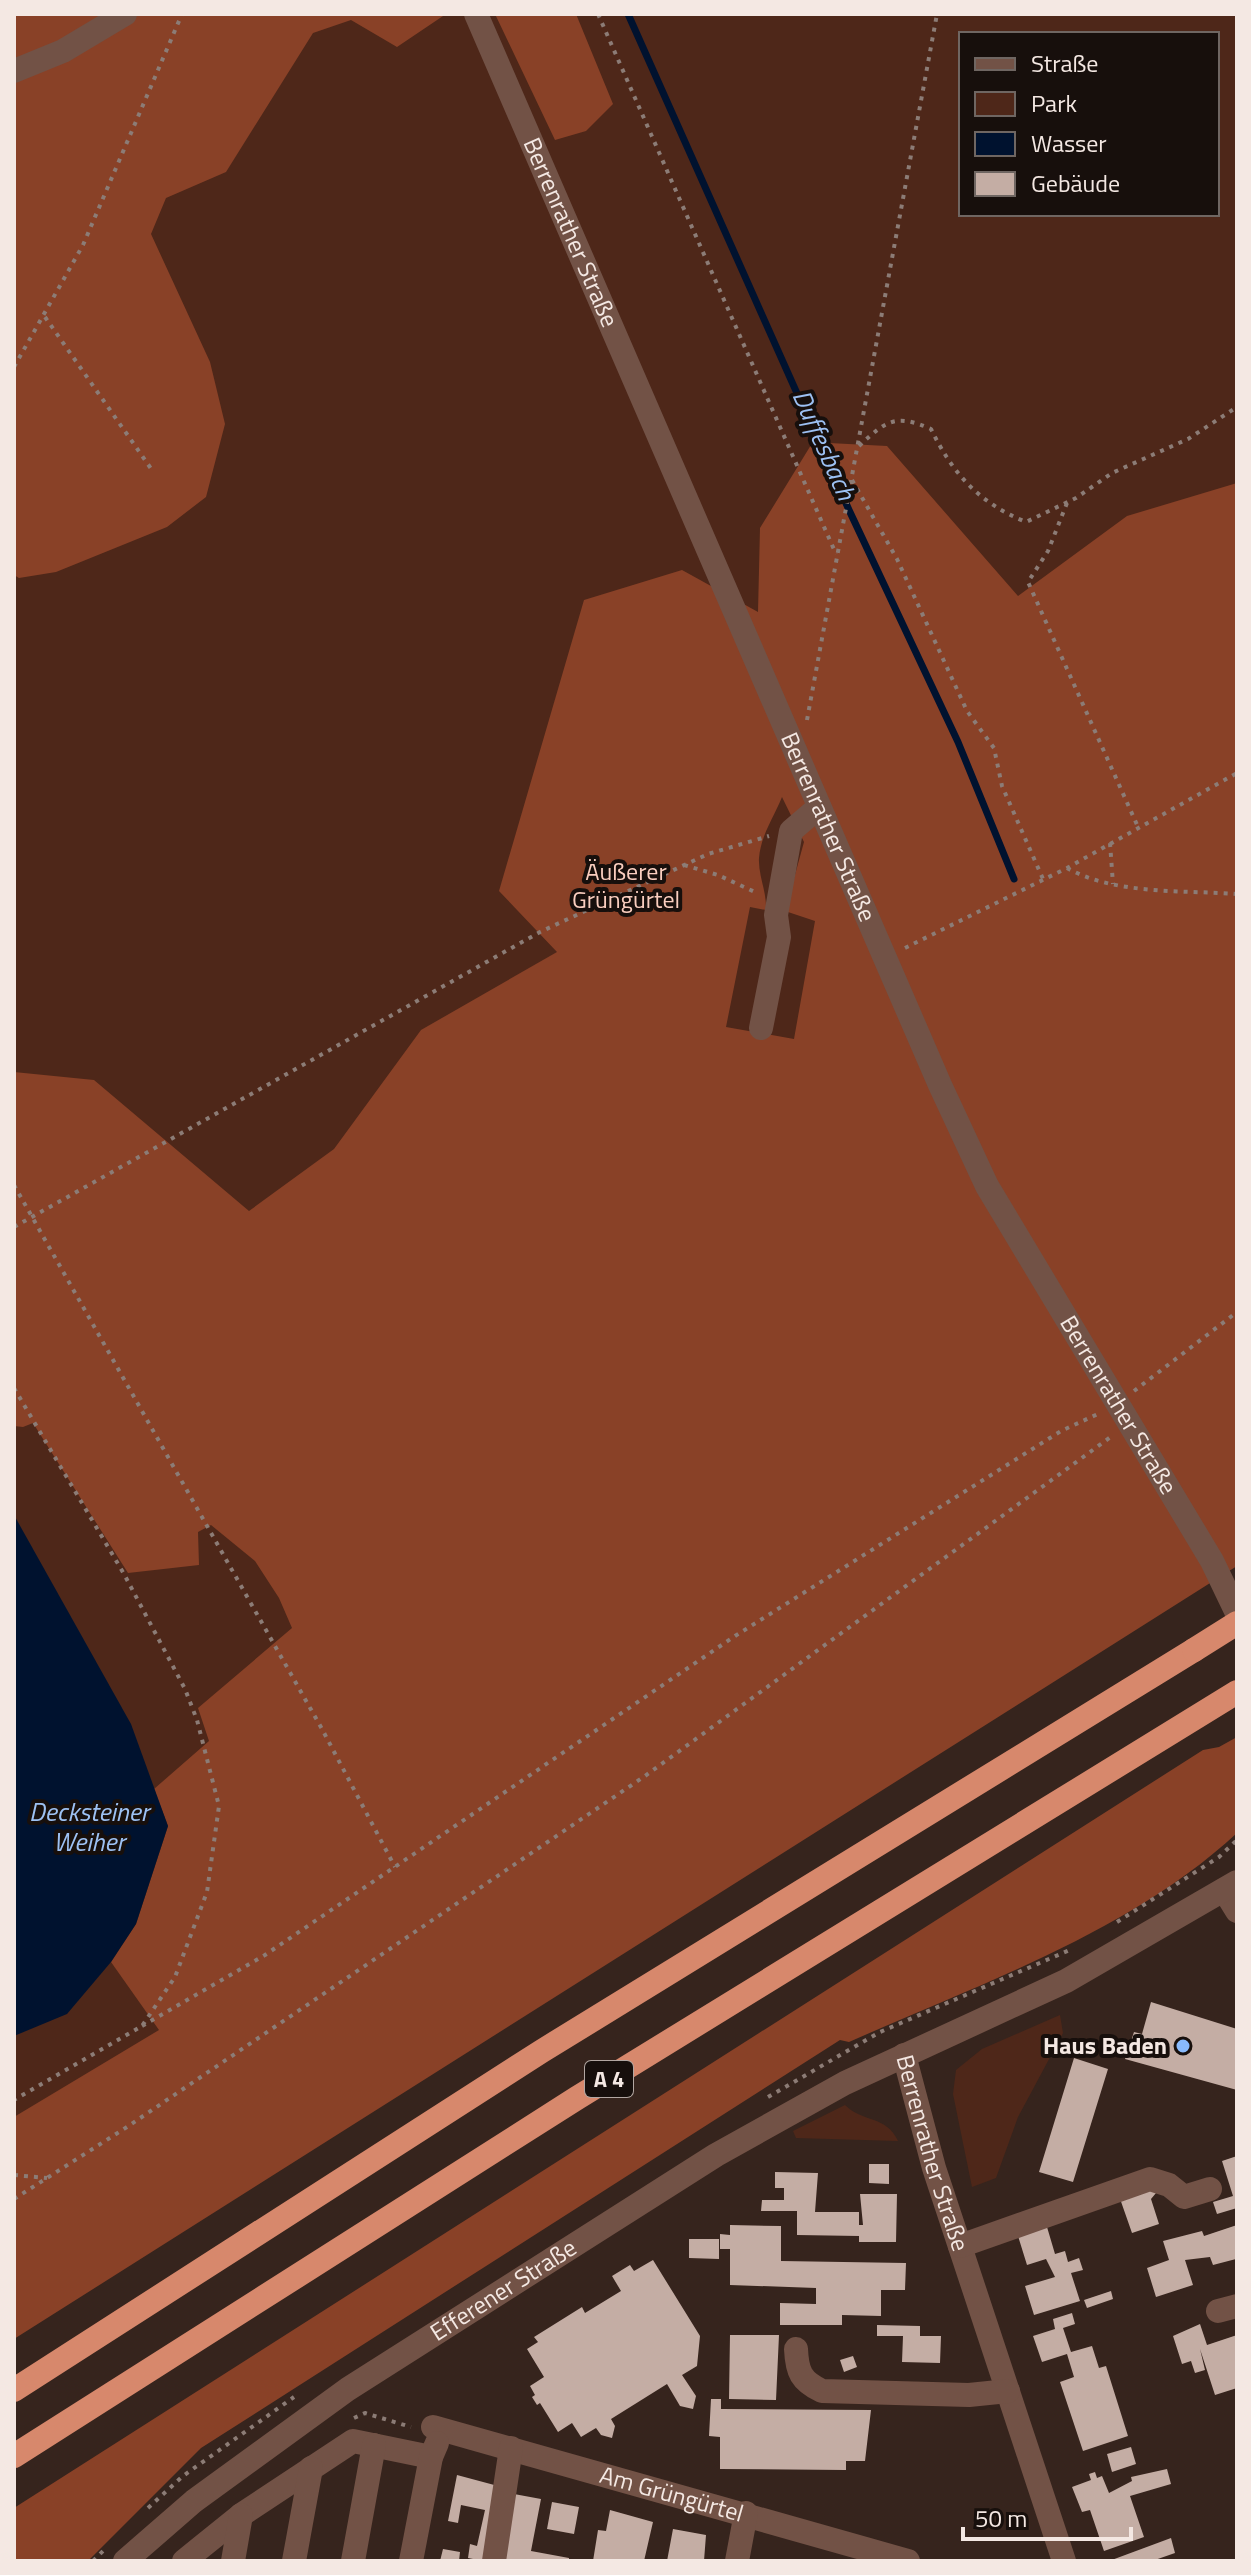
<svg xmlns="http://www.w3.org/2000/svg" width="1251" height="2575" font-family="'Titillium Web',sans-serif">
<rect width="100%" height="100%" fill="#36241d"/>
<path fill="#4e2719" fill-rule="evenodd" d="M14 14H1237V1557L14 2332ZM961 34H1217V214H961Z
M1060 2015 1063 2033 1018 2117 996 2178 972 2187 953 2094 956 2070 982 2049Z
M845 2105C863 2123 886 2115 898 2141L796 2138 793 2131Z"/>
<path fill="#894127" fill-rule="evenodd" d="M14 14H446L397 47 351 20 313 33 226 172 166 198 151 234 210 362 225 424 206 497 167 527 56 572 19 578 14 575Z
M495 14H576L613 104 586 131 555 140Z
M829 443 887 446 1018 596 1127 516 1237 483V1566L14 2339V2117L159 2030 111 1962 136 1924 168 1826 154 1789 209 1741 198 1708 292 1628 279 1598 255 1561 211 1525 198 1532 199 1565 128 1573 33 1423 23 1427 14 1426V1072L94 1080 249 1211 334 1149 421 1030 557 952 499 891 584 600 682 570 758 612 760 528 811 445ZM782 797 804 842 785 911 815 921 794 1039 726 1027 750 907 766 910C767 892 758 875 759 858 761 835 774 817 782 797Z
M1237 1737V1833C1130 1932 980 1984 849 2042L840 2040 201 2448 88 2561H14V2508L1203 1750 1219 1747Z"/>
<path fill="#00122f" d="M14 1515 131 1724 168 1826 136 1924 111 1962 67 2014 14 2036Z"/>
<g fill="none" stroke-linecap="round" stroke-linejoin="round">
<path stroke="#00122f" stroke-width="7" d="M628 14 849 510 958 742 1014 879"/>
</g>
<path fill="#c4ada4" d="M1151 2002 1237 2029V2090L1125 2059 1134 2032 1142 2034Z
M1074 2058 1108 2069 1073 2182 1039 2172Z
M1237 2156V2208L1217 2214 1213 2202 1233 2196 1222 2161Z
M869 2164H889V2184L869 2183Z
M775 2172 818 2173 815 2212H859V2225H863L860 2194H897L896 2242H859V2236L797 2235V2211H761L762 2200H784V2188H775Z
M1146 2184 1156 2193 1151 2199 1159 2224 1132 2233 1118 2193Z
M730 2225 781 2226V2261L906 2263 905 2290H881V2316L842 2315V2325H780V2303L816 2304V2288L730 2285V2249H720V2234L730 2235Z
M1237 2225 1236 2259 1213 2265 1210 2257 1185 2260 1193 2285 1156 2297 1147 2268 1169 2260 1163 2241 1202 2231 1204 2236Z
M1047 2227 1055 2254 1065 2251 1068 2262 1079 2258 1083 2270 1071 2273 1080 2301 1034 2315 1025 2286 1055 2277 1046 2259 1027 2265 1018 2236Z
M689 2239H719V2259L689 2258Z
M653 2260 700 2336 697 2366 682 2375 696 2396 693 2409 680 2406 667 2384 611 2419 615 2426 612 2438 601 2435 596 2428 581 2437 572 2423 558 2432 540 2403 537 2405 532 2397 535 2395 530 2386 544 2377 527 2349 538 2342 534 2337 582 2307 585 2313 621 2291 612 2276 630 2265 634 2271Z
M1111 2291 1113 2299 1087 2308 1084 2300Z
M1072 2313 1075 2324 1063 2328 1071 2352 1092 2346 1099 2368 1106 2366 1128 2436 1083 2451 1060 2382 1074 2377 1067 2354 1042 2362 1033 2336 1055 2329 1053 2319Z
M1200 2324 1207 2345 1237 2335V2388L1215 2395 1200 2349 1205 2370 1195 2373 1191 2361 1182 2364 1173 2336Z
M877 2325 920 2326V2336H941L940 2363 902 2362 903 2336H877Z
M730 2335H779L776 2400 729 2399Z
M853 2356 857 2367 844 2372 840 2360Z
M711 2399H721V2409L871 2410 865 2461H846V2470L720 2469V2437L709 2436Z
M1131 2447 1136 2464 1112 2472 1107 2454Z
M1167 2469 1171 2484 1130 2496 1144 2537 1104 2551 1090 2510 1082 2512 1072 2487 1091 2480 1089 2474 1095 2472 1097 2478 1102 2476 1109 2493 1132 2481 1131 2477Z
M457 2475 498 2486 483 2561 468 2558 470 2544 477 2546 485 2510 461 2505 458 2523 448 2521Z
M514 2494 541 2499 531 2551 569 2558V2561H502Z
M552 2502 579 2507 574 2534 547 2529Z
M610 2510 653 2522 644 2561H593L598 2530 606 2531Z
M673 2529 706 2535 704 2561H667Z
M1171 2538 1175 2553 1152 2561H1109Z
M443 2549 460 2552 459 2561H440Z"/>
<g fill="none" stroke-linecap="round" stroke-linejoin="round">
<path stroke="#8c7c76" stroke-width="4" stroke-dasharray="4 6" stroke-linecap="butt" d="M598 14 836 554
M45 317 152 470
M14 367 83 245 182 14
M859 446C886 421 895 413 931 429 953 474 979 503 1026 522L1076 498 1112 473 1188 439 1237 407
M852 480 897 559 967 711 994 748 1002 786 1043 879
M1067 503 1048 551 1028 582 1138 827
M807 720 937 14
M1110 843 1113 884
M684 865 718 875 757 893
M1067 868C1115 895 1183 890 1237 894
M905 948 1067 868 1237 773
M14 1185 322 1729 395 1867
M14 1227 540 932 708 854 769 836
M14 1388 124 1574 185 1689 197 1720 219 1806 207 1892 175 1977 142 2026 14 2100
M1134 1391 1237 1312
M1117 1922 1219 1857 1237 1840
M142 2026 265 1955 735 1636 1061 1431 1100 1413
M768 2097 880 2032 1072 1949
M14 2175 47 2178
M14 2199 127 2127 645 1776 1112 1436
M354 2418 365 2413 411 2427
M148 2508 183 2476 294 2397
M93 2561 104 2550"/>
<g stroke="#725246" stroke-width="24">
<path id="s1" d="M476 14 940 1085 987 1186 1212 1561 1237 1613"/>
<path d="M14 71 63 51 125 14"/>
<path d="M761 1028 779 937 776 915 791 831 819 807"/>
<path d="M1224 1890 1237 1911"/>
<path id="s2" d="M904 2055 934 2168 1064 2561"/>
<path d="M960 2246 1150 2179 1169 2185 1184 2197 1210 2189"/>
<path d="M1218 2311 1237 2306"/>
<path d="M796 2349C797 2372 801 2381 822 2391L969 2395 1008 2391"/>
<path id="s3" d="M433 2427 908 2561"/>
<path id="s4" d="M125 2561 194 2501 348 2389 716 2155 845 2083 1066 1981 1237 1882"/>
<path d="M184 2561 241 2515 353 2441 431 2457"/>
<path d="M233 2561 241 2515"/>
<path d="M294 2561 311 2468"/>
<path d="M353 2561 374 2445"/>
<path d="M411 2561 431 2457 437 2443"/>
<path d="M494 2561 511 2448"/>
<path d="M737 2561 746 2513"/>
</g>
<path stroke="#d7886c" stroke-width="24" d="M14 2390 542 2051 1194 1650
M14 2456 577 2098 1237 1692"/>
<path stroke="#d7886c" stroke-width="24" d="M1194 1650 1237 1623"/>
</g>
<circle fill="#89bafc" stroke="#170f0c" stroke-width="3" cx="1183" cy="2046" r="8"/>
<g text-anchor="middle" stroke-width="8" stroke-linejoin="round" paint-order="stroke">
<rect fill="#170f0c" stroke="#b2a7a2" stroke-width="2" x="585" y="2061" width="48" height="36" rx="6"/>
<g font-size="22" font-weight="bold" fill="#f4e8e3">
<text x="609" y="2087">A 4</text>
</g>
<g font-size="24" fill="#f4e8e3" stroke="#170f0c">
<text dy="8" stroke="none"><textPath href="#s1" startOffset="238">Berrenrather Straße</textPath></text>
<text dy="8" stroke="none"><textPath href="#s1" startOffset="886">Berrenrather Straße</textPath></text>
<text dy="8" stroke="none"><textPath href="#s1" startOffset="1534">Berrenrather Straße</textPath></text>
<text dy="8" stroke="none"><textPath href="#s2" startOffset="102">Berrenrather Straße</textPath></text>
<text dy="8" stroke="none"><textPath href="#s4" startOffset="466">Efferener Straße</textPath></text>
<text dy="8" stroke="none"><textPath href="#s3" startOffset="248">Am Grüngürtel</textPath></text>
</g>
<g font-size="24" fill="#facebf" stroke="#170f0c">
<text x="626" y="880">Äußerer<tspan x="626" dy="28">Grüngürtel</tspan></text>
</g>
<g font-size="24" font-weight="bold" fill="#f4e8e3" stroke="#170f0c" text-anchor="end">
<text x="1167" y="2054">Haus Baden</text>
</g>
<g font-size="26" font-style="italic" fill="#9dc1f3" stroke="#170f0c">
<text transform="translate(824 445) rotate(66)" y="9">Duffesbach</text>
<text x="89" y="1821">Decksteiner<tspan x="89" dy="30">Weiher</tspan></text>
</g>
</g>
<rect width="1251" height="2575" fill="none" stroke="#f4e8e3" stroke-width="32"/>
<rect x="959" y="32" width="260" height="184" fill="#170f0c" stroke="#6f6662" stroke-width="2"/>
<rect x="975" y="58" width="40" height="12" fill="#725246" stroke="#6f6662" stroke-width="2"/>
<text x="1031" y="72" font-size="24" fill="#f4e8e3">Straße</text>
<rect x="975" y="92" width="40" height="24" fill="#4e2719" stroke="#6f6662" stroke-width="2"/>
<text x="1031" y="112" font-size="24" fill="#f4e8e3">Park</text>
<rect x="975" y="132" width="40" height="24" fill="#00122f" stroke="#6f6662" stroke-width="2"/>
<text x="1031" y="152" font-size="24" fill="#f4e8e3">Wasser</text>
<rect x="975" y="172" width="40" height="24" fill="#c4ada4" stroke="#6f6662" stroke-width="2"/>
<text x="1031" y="192" font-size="24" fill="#f4e8e3">Gebäude</text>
<path d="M963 2527v12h168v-12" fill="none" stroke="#f4e8e3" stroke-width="4"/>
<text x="975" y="2527" font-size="24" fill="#f4e8e3" stroke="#170f0c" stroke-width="6" paint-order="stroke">50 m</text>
</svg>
